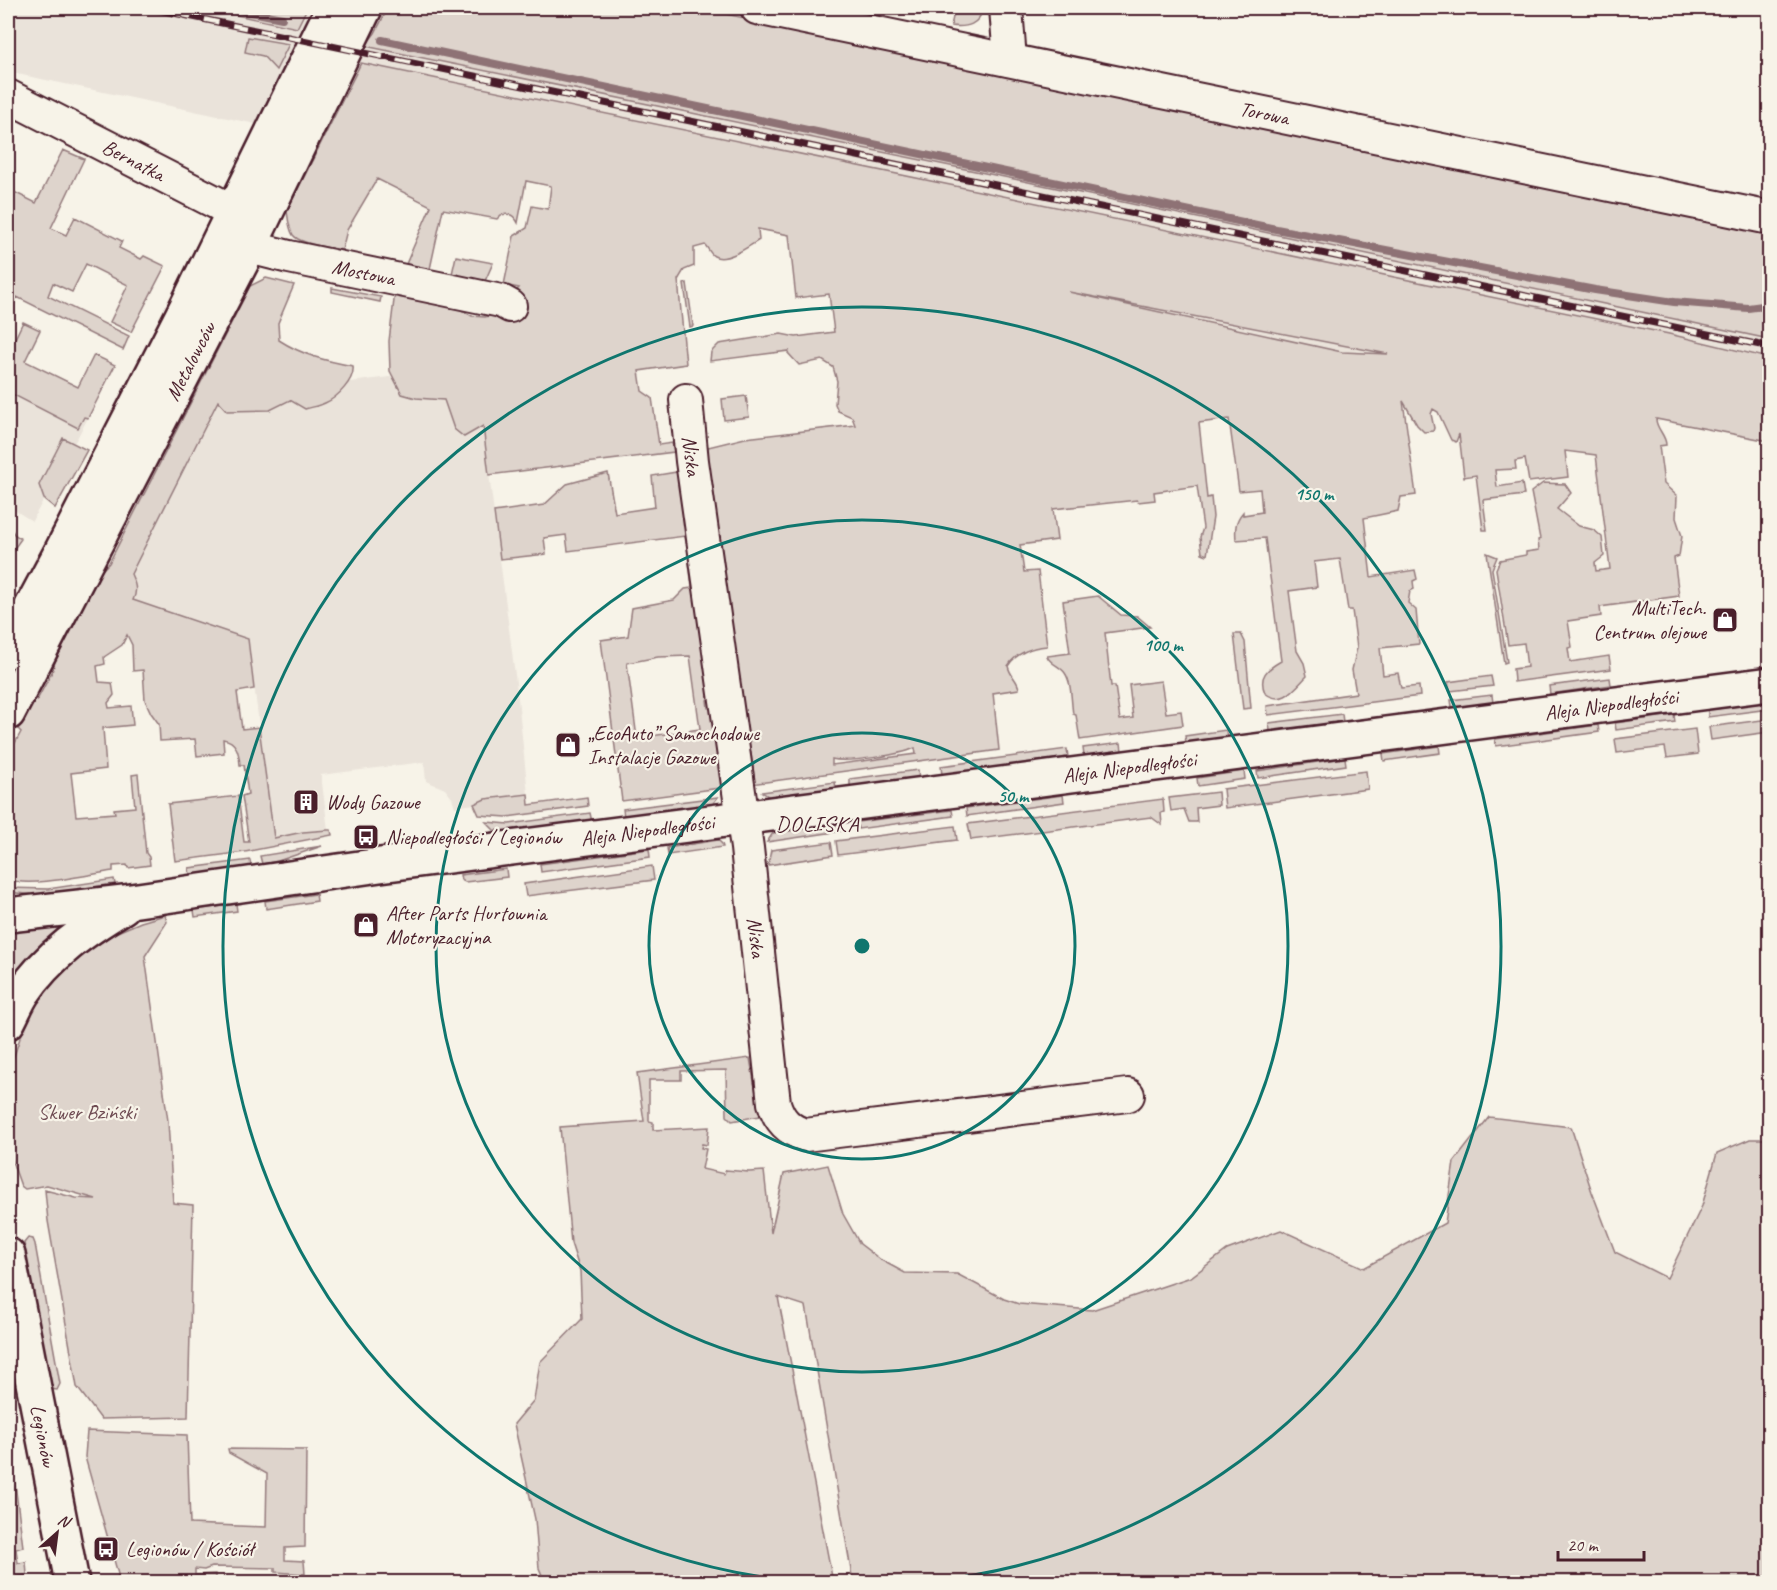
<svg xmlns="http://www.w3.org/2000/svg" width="1777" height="1590" font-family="Caveat,sans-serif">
<rect width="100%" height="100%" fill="#f7f3e8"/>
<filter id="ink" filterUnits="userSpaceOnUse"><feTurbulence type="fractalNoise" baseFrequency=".0167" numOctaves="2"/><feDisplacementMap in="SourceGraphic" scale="12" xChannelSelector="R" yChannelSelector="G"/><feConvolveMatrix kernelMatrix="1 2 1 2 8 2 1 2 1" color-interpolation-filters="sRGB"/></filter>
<g filter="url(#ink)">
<path fill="#eae3da" d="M8 8H696L1769 240V441L8 72Z
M475 366 518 698 528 794 485 799 474 804 455 807 452 798 445 789 426 781 424 762 321 775 328 830 303 832 274 838 248 639 120 596 217 399Z
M8 378 88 418 32 521 8 506Z"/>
<path fill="#ded4cc" stroke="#947a7c" stroke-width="1.5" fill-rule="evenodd" d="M204 8H307L297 28Z
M388 8H697L1769 232V339L1014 179 365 46 375 33Z
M955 8H984C978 25 968 28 951 26Z
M248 37 289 44 276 70 263 56 245 52Z
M361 63 1669 334 1769 358V441L1656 419C1656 429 1666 435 1666 445L1659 446 1664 484 1677 496 1676 518 1682 536 1679 556 1674 558 1679 596 1600 607 1601 616 1568 621 1572 647 1568 648 1570 662 1609 656 1611 669 1514 682 1513 669 1527 667 1524 643 1508 645 1496 569 1500 560 1526 555V552L1539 550 1538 540 1540 539 1531 492 1543 483 1565 484 1571 493 1557 509 1579 526 1594 530 1602 537 1604 556 1595 563 1596 571 1610 569 1596 455 1565 451 1568 477 1529 482 1525 459 1515 461 1516 469 1495 470 1497 487 1522 483 1524 495 1483 500 1487 530H1483L1476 475 1464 477 1459 434 1456 442 1451 440 1438 412 1433 409 1431 414 1434 428 1433 431 1424 432 1417 425 1403 401 1416 495 1401 497 1398 511 1364 518 1371 577 1415 570 1417 579 1413 581 1414 589 1410 591 1408 603 1416 610 1419 644 1380 648 1383 675 1398 673 1401 688 1419 686 1420 696 1268 715 1267 706 1356 693 1352 670 1357 648 1352 610H1348L1340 559 1314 562 1317 587 1289 591 1297 651 1304 663 1307 676C1295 688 1283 707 1265 693 1258 676 1267 669 1281 661L1265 538 1236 540C1235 529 1235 521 1243 512V515L1262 512 1260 489 1239 491 1229 419 1199 423 1207 498 1211 497 1213 517 1207 555 1202 553 1200 537 1203 528 1197 486 1154 492 1155 500 1138 502 1137 500 1053 509 1057 540 1020 545 1024 572 1038 571 1047 646C1032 647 1016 653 1008 666 1010 676 1018 680 1019 689L993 693 999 750 751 784 750 777 754 776 749 739 743 738 704 448 745 438 855 425 852 417 838 411 835 404 837 381 833 367 822 360 799 365 788 353 789 351 710 361 711 352 719 344 781 334 796 337 834 332 829 294 796 298 789 235 758 229 759 240C749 246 726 263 714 256 710 254 708 248 705 245L694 248V266L684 270 678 280 686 364 639 371 642 391 652 398 659 445 672 443 674 452 489 475 483 426 464 437 454 429 444 400 416 398 402 394 390 371 389 341 395 292 456 307 472 316 485 317 493 315 519 288 504 285 514 236 527 228 532 206 548 209 551 186 526 181 518 223C514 215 510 213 501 215L497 219 443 209 430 269 406 264 431 206 377 179 347 230 342 250C331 248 299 244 293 235 289 229 288 218 287 211ZM1069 292 1388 354 1342 352ZM915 748 916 754 832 765V759C847 763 900 755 915 748Z
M63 150 84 159 51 228 66 235 75 217 122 241 119 248 141 259 144 256 165 266 131 332 110 322 128 285 86 264 72 292 53 283 48 296 129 336 123 350 17 297 8 315V189L36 203Z
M456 256 493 263 485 281 452 274Z
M266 278 294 285 278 323 279 340C302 355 326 361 353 366 355 380 337 398 325 403 319 406 312 407 305 409L290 400 270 410 227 411 218 401 131 574C135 583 138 590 133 600L248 639 254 689 237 692 242 729 259 727 274 838 303 832 328 830H331L332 835 245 852 175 861 168 804 238 796 244 842H249L242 796 248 794 244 765H240C239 753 237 741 223 739L224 753 197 756 195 739 160 741 159 724 151 713 145 700 143 670 133 671 132 645 127 635 122 645 104 657 105 664 97 666 99 682 112 683 114 695 108 703 109 708 131 706 133 725 103 728 106 769 71 773 76 816 115 813 114 809 135 807 132 775 138 774 146 853 149 857 150 865 128 868 127 865 113 866V871C84 875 35 887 8 880V756L21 732 18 729 35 700H37L52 672 55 662 101 571 109 563 250 286Z
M687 283 693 326 690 327 684 284Z
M332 288 381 297 380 302 332 292Z
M23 322 40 330 25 361 78 387 94 355 115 365 88 418 84 417 78 428 10 393 13 386 8 383V353Z
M746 396 749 417 724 420 722 399Z
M63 438 87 450 55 508 44 499 39 485Z
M676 470H680L691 539 686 543 685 536 568 551 566 535 544 538 546 554 500 559 494 512 544 505 567 484 608 473 615 513 655 507 652 476 676 472Z
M8 524 14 534 21 539 8 557Z
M1487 553 1497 557 1492 569 1507 662 1504 663Z
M689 562 694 564 712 698 707 700 708 708 714 707 723 778 720 788 622 801 601 640 628 636 632 608 674 600 685 589 692 588ZM690 656 700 729 637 738 627 663 658 657Z
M1098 596 1121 615 1137 616 1150 627 1105 633 1111 686H1115L1120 720 1133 718 1129 685 1161 681 1166 713 1181 711 1183 725 1080 740 1076 715 1073 714C1071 702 1072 683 1065 673 1060 666 1050 664 1047 656L1070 653 1063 601Z
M1234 634H1241L1245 642 1251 708 1243 709Z
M1491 676 1493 686 1450 691 1448 682Z
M1610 678 1611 685 1550 694 1549 686Z
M1492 695 1493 703 1452 707 1451 700Z
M1769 702V709L1708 717V710Z
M1342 714 1343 722 1270 731 1269 723Z
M1674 715 1675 722 1616 730 1615 723Z
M1769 719V732L1711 740 1709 727Z
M1598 725 1599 732 1496 746 1495 739Z
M1695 729 1698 754 1667 758 1665 747 1617 753 1615 739Z
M1226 730 1227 737 1186 743 1185 736Z
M1121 743 1122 751 1084 756 1083 748Z
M1439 746 1440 753 1384 761 1383 754Z
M1067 749 1068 757 942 775 941 766Z
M1345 758 1346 765 1258 778 1257 771Z
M918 770 919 779 850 788V779Z
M1244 771 1245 779 1198 786 1197 778Z
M1366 771 1368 789 1225 808 1223 789Z
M835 782 836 789 771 798 762 792Z
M1218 792 1219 805 1196 808 1197 822H1189L1184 809 1171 811 1169 798Z
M528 794 529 805 587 797 588 806 507 817 479 815 474 804 485 799Z
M1063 795 1064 802 967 816 966 808Z
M718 797 711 806 624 817 623 809Z
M1163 799 1164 812 1161 813 1162 825 1151 817 971 840 968 824Z
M952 810 953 816 858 829 857 822Z
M590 813 592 822 512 832 494 830 486 822 509 824Z
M841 824V831L767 842 773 833Z
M955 826 957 840 838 855 836 841Z
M718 840 722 844 723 847 668 855 667 848Z
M831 842 833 855 768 865 771 850Z
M322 846 278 861 262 864 260 856Z
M649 849 650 857 541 872 540 864Z
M250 860 251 866 190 875 189 868Z
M652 866 654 880 526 896 524 884Z
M506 869 507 877 465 882 461 880 460 875Z
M114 879 115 884 34 895 8 892V888L48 889Z
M316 894 317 901 266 909 265 901Z
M236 904 237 911 195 917 194 910Z
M165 915 167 922 145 956 168 1121 173 1203 193 1205 188 1417 101 1419 77 1387 48 1221 45 1190 76 1198 96 1199 47 1185 25 1189 21 1186 8 1150V1083L12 1062 20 1038 33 1010 49 985 75 959 115 933 141 922Z
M57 927 60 930 41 945 8 982V933Z
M750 1058 760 1116 732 1121 727 1116 726 1070 681 1071V1080H649V1121L653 1122V1130L709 1127 707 1145 702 1144 701 1148 706 1149 702 1169 724 1174 726 1170 749 1172 764 1171 771 1233 784 1174 828 1165 843 1214 860 1244 881 1260 905 1273 957 1274 1004 1299 1019 1304 1092 1310 1191 1277 1227 1250 1281 1230 1364 1268 1445 1223 1454 1162 1489 1117 1571 1127 1592 1192 1615 1252 1667 1278 1702 1206 1717 1153 1750 1139H1769V1582H1410L1406 1573 1392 1577 1394 1582H853L806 1306 778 1297 833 1582H545L539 1568 535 1519 514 1424 534 1400 540 1362 582 1319 580 1271 571 1243 560 1127 644 1121 637 1073Z
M28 1238 33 1239 35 1244 60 1384 57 1390 50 1389 24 1243Z
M8 1428 23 1547 16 1549 18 1563 26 1562 27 1575 8 1578Z
M87 1431 187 1435 190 1524 266 1527 267 1474 229 1453 228 1449 306 1450 305 1547 285 1548V1560L304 1561 305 1574 275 1572V1568L212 1567 204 1570 195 1569V1575L215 1574V1582H118V1574L85 1457Z"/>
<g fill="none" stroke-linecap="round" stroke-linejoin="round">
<path stroke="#8e7275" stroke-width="8" d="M230 8 282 18
M382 40 1271 228 1595 290 1674 302 1748 308 1770 305"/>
<g stroke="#4a1f2b" stroke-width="36">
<g id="minor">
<path id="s1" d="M757 8 1770 218"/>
<path d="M1006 8 1010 60"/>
<path id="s2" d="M8 96 258 224"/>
<path id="s3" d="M225 241 289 257 501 301 510 306"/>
<path id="s4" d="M686 400 692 461 747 848 774 1103C779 1120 788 1130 805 1135L1128 1095"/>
</g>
</g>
<g stroke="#4a1f2b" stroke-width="38">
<g id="tertiary">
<path d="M8 651 62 550 187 306 333 8"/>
<path id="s5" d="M8 713 249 248 365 8"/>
<path id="s6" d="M8 915 124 902 380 865 1770 684"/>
<path d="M8 1022C13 1013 17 1002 23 993 48 955 85 930 123 907"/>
<path id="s7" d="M8 1255 72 1582"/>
</g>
</g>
<use href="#minor" stroke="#f7f3e8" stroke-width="32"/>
<use href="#tertiary" stroke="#f7f3e8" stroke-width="33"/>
<g stroke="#4a1f2b" stroke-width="7">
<path id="rail" d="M150 8 1770 347"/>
</g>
<use href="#rail" stroke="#f7f3e8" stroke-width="4.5" stroke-dasharray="14" stroke-linecap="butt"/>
</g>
</g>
<g fill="none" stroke="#0f766e" stroke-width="3">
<circle cx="862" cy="946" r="213"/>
<circle cx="862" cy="946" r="426"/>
<path d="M801 1582A639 639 0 1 1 923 1582"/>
</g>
<defs>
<g id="shop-square" transform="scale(1.35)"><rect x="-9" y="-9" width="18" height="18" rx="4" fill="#4a1f2b" stroke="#f7f3e8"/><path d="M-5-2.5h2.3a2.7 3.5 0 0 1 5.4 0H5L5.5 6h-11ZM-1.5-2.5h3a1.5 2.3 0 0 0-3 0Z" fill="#fff"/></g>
<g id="building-square" transform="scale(1.35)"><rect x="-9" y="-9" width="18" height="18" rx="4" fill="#4a1f2b" stroke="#f7f3e8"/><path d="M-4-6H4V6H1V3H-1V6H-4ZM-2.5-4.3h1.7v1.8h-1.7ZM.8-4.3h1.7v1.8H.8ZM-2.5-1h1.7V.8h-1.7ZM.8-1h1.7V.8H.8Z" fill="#fff"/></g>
<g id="bus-square" transform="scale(1.35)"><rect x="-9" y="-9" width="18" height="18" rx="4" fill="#4a1f2b" stroke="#f7f3e8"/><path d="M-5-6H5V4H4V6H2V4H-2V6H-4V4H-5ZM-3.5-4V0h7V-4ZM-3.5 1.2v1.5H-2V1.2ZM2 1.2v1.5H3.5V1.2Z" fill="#fff"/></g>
</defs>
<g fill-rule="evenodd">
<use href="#shop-square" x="1725" y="620"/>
<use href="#shop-square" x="568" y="745"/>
<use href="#building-square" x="306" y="802"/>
<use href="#bus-square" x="366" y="837"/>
<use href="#shop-square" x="366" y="925"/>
<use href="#bus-square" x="106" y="1549"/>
</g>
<g text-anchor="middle" stroke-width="4.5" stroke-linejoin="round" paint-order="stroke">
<g font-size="21" fill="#4a1f2b" stroke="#f7f3e8">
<text dy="7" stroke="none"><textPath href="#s1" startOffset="518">Torowa</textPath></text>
<text dy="7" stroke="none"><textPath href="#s2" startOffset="141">Bernatka</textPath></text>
<text dy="7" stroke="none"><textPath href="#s3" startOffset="142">Mostowa</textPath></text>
<text dy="7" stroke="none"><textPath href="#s5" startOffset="396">Metalowców</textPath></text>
<text dy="7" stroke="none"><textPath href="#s4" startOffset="56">Niska</textPath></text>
<text dy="7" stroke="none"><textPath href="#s6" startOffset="1617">Aleja Niepodległości</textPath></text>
<text dy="7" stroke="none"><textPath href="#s6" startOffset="1131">Aleja Niepodległości</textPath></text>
<text dy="7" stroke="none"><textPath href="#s6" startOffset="645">Aleja Niepodległości</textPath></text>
<text dy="7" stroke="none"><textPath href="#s4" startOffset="542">Niska</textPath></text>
<text dy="7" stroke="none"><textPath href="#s7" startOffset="184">Legionów</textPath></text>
</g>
<g font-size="21" fill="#4a1f2b" stroke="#f7f3e8" text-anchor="start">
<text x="1706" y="615" text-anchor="end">MultiTech.<tspan x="1706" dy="24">Centrum olejowe</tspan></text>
<text x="588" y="740">„EcoAuto” Samochodowe<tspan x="588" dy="24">Instalacje Gazowe</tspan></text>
<text x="326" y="809">Wody Gazowe</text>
<text x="386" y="844">Niepodległości / Legionów</text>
<text x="386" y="920">After Parts Hurtownia<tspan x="386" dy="24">Motoryzacyjna</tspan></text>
<text x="126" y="1556">Legionów / Kościół</text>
</g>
<g font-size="21" fill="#6f4c53" stroke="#f7f3e8">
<text x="87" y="1119">Skwer Bziński</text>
</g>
<g font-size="22" letter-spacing="1.5" fill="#4a1f2b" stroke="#f7f3e8">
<text x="818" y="831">DOLISKA</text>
</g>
</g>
<circle cx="862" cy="946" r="9" fill="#0f766e" stroke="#f7f3e8" stroke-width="3"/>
<g font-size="18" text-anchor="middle" font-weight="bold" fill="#0f766e" stroke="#f7f3e8" stroke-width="4.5" stroke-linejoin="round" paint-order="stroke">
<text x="1314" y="500">150 m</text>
<text x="1163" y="651">100 m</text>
<text x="1013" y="802">50 m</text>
</g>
<rect width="1777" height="1590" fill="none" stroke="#f7f3e8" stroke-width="30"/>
<rect x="15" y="15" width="1747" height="1560" fill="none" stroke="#4a1f2b" stroke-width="2" filter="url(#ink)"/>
<g transform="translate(57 1533) rotate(28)" stroke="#f7f3e8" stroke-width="4.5" paint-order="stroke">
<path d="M0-4.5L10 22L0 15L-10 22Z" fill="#4a1f2b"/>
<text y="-9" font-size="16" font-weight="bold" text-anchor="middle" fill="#4a1f2b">N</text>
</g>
<path d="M1558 1551v9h86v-9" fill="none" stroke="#4a1f2b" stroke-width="3"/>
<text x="1567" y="1551" font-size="18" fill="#4a1f2b" stroke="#f7f3e8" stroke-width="4.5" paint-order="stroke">20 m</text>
</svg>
